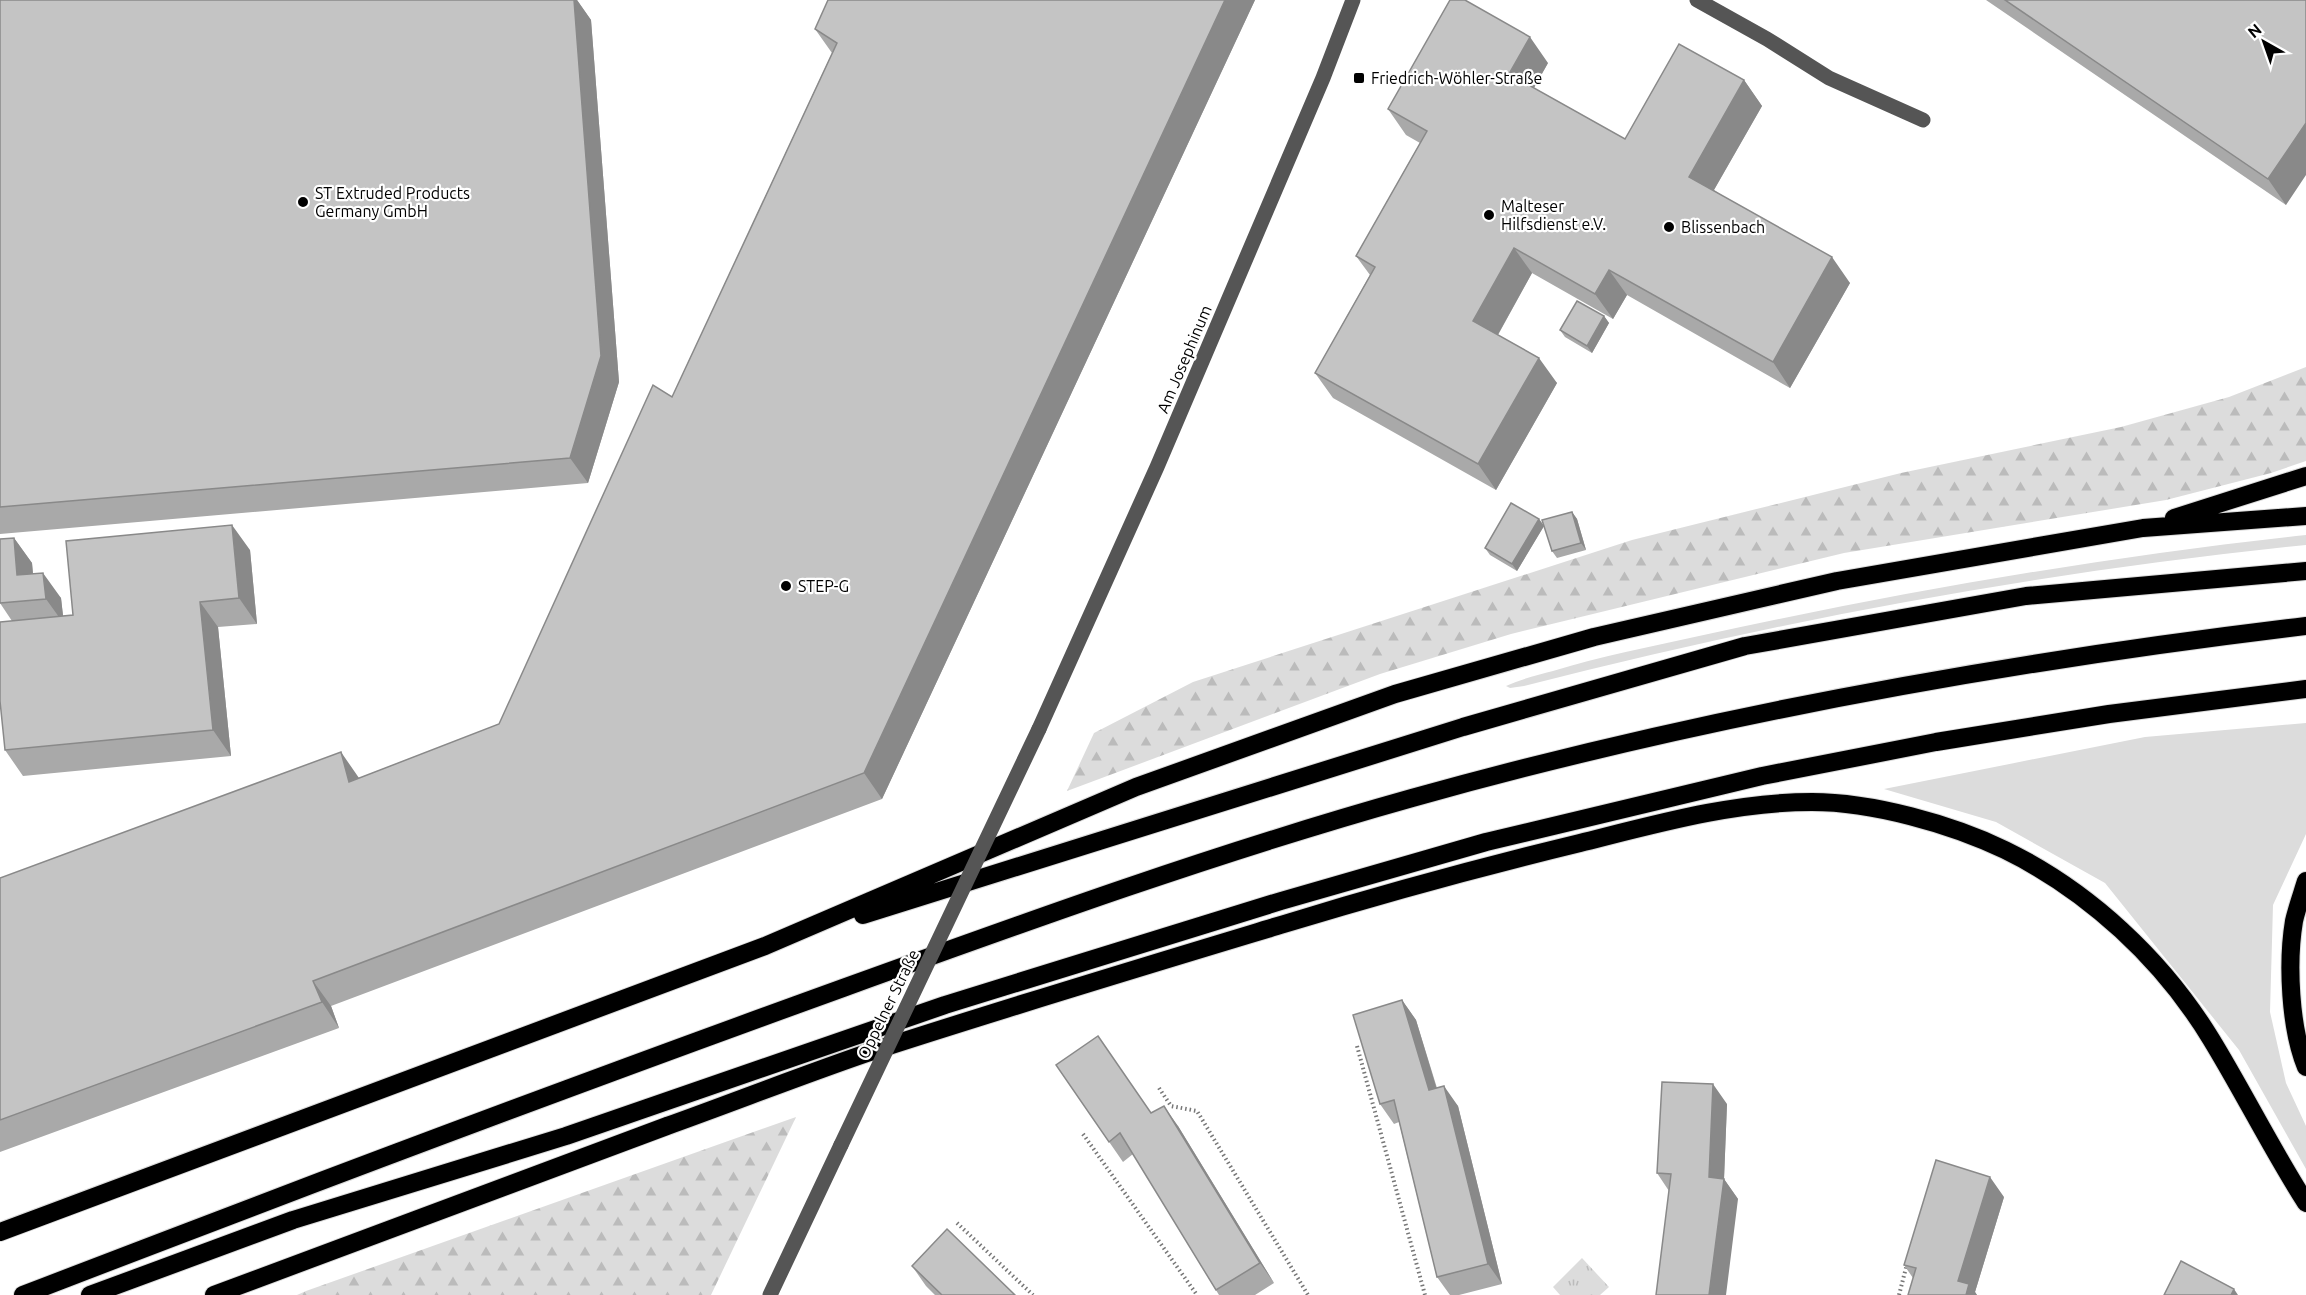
<svg xmlns="http://www.w3.org/2000/svg" width="2306" height="1295" font-family="Ubuntu,sans-serif">
<defs>
<pattern id="forest-firs" width="22" height="20" patternUnits="userSpaceOnUse" patternTransform="scale(1.5)"><rect width="22" height="20" fill="#dcdcdc"/><path d="M5 1l3.5 6h-7zM16 11l3.5 6h-7z" fill="#bbb"/></pattern>
<pattern id="park-tufts" width="24" height="20" patternUnits="userSpaceOnUse" patternTransform="scale(1.5)"><rect width="24" height="20" fill="#dcdcdc"/><path d="M3 7l-1-3M5 7V3M7 7l1-3M15 17l-1-3M17 17v-4M19 17l1-3" fill="none" stroke="#bbb"/></pattern>
</defs>
<rect width="100%" height="100%" fill="#fff"/>
<path fill="#dcdcdc" d="M2306 535V545C2042 572 1781 620 1524 686L1510 688 1506 686C1521 679 1538 675 1553 671 1601 656 1650 647 1699 636 1899 592 2102 557 2306 535Z
M2306 723V834L2273 905 2270 1012 2286 1083 2306 1126V1169L2239 1050 2105 883 1996 822 1884 789 2145 737Z"/>
<path fill="url(#forest-firs)" d="M2306 367V461L2271 473 2166 500 1844 553 1511 634 1380 674 1067 791 1094 733 1193 682 1632 540 1901 473 2121 427 2229 397Z
M796 1117 711 1295H297L306 1291Z"/>
<path fill="url(#park-tufts)" d="M1582 1258 1609 1287 1600 1295H1560L1553 1287Z"/>
<g fill="none" stroke-linecap="round" stroke-linejoin="round">
<g stroke="#dbdbdb" stroke-width="20">
<path id="highway" d="M2174 518 2306 476
M2306 881C2302 894 2297 908 2294 921 2287 963 2290 1028 2306 1067
M863 915 1463 727 1745 646 2026 596 2306 571
M0 1232 765 946 1136 787 1395 694 1594 637 1837 581 2143 528 2306 516
M23 1295C295 1190 569 1087 843 988 1031 920 1219 852 1412 798 1704 716 2004 662 2306 626
M90 1295 293 1220 566 1136 945 1005 1281 901 1486 842 1762 776 1936 742 2109 714 2306 689
M214 1295C365 1238 516 1182 667 1126 734 1102 800 1076 867 1053 1005 1008 1145 966 1284 924 1382 894 1481 867 1580 843 1656 824 1733 802 1812 802 1872 802 1951 824 2005 850 2089 891 2163 960 2211 1039 2244 1093 2272 1150 2306 1203"/>
</g>
<path stroke="#777" stroke-width="4" stroke-dasharray="1.5 3" stroke-linecap="butt" d="M1357 1046 1425 1295
M1159 1088 1171 1106 1197 1111 1308 1295
M1083 1134 1197 1295
M957 1223 1033 1295
M1899 1295 1907 1264"/>
<path stroke="#555" stroke-width="15" d="M1697 0 1767 39 1829 78 1923 120
M1039 729 1157 467 1323 78 1353 0
M770 1295 841 1145"/>
<use href="#highway" stroke="#000" stroke-width="18"/>
<path stroke="#555" stroke-width="15" d="M841 1145 1039 729"/>
</g>
<path fill="#a9a9a9" d="M0 0H577L591 20 619 382 588 483 0 534Z
M1255 0 882 799 331 1006 339 1028 0 1152V878L359 778 499 724 672 397 832 53 815 29Z
M1986 0H2306L2286 205Z
M1548 63 1534 88 1625 139 1744 80 1762 106 1714 190 1850 283 1790 388 1627 295 1613 319 1532 273 1498 335 1557 383 1496 490 1333 398 1315 373 1370 275 1356 256 1420 143 1406 135 1388 109Z
M1604 316 1609 323 1592 353 1565 337 1560 330Z
M1572 512 1577 519 1586 550 1557 558 1552 551Z
M1539 519 1544 526 1517 571 1490 555 1485 548Z
M14 538 32 563 33 573 61 598 63 616 73 615 250 550 257 624 218 627 231 756 23 776 5 750 12 621 0 603V539Z
M1402 1000 1416 1020 1437 1088 1458 1106 1502 1284 1459 1295H1450L1437 1277 1399 1122 1394 1124 1380 1104Z
M1056 1065 1178 1126 1274 1283 1255 1295H1219L1133 1154 1123 1162Z
M1727 1104 1724 1179 1738 1199 1669 1191 1657 1173Z
M2004 1197 1975 1292 1977 1295H1908L1913 1278 1904 1265Z
M912 1266 1015 1295H935L926 1286Z"/>
<path fill="#898989" d="M574 0H577L591 20 619 382 588 483 570 458Z
M1225 0H1255L882 799 864 773Z
M1530 37 1548 63 1527 100 1509 74Z
M1744 80 1762 106 1707 202 1689 177Z
M2306 123V175L2286 205 2268 179Z
M1514 248 1532 273 1491 347 1473 321Z
M1832 257 1850 283 1790 388 1773 362Z
M1609 270 1627 295 1613 319 1595 294Z
M1604 316 1609 323 1592 353 1587 346Z
M1539 358 1557 383 1496 490 1478 464Z
M1572 512 1577 519 1586 550 1581 543Z
M1539 519 1544 526 1517 571 1512 564Z
M232 525 250 550 257 624 239 598Z
M14 538 32 563 35 600 17 575Z
M43 573 61 598 64 624 46 599Z
M200 602 218 627 231 756 213 730Z
M341 752 359 778 349 782Z
M313 981 331 1006 339 1028 322 1002Z
M1402 1000 1416 1020 1443 1110 1429 1090Z
M1713 1084 1727 1104 1724 1179 1738 1199 1726 1295H1709V1177Z
M1444 1086 1458 1106 1502 1284 1488 1264Z
M1164 1106 1178 1126 1274 1283 1260 1263Z
M1990 1177 2004 1197 1975 1292 1977 1295H1966L1958 1281Z
M2234 1289 2238 1295H2231Z"/>
<path fill="#c4c4c4" stroke="#898989" stroke-width="1.5" d="M0 0H574L601 356 570 458 0 507Z
M828 0H1225L864 773 313 981 322 1002 0 1120V878L341 752 349 782 499 724 653 385 672 397 837 43 815 29Z
M1450 0H1465L1530 37 1509 74 1625 139 1679 44 1744 80 1689 177 1832 257 1773 362 1609 270 1595 294 1514 248 1473 321 1539 358 1478 464 1315 373 1375 267 1356 256 1427 131 1388 109Z
M2005 0H2306V123L2268 179Z
M1577 301 1604 316 1587 346 1560 330Z
M1511 503 1539 519 1512 564 1485 548Z
M1572 512 1581 543 1552 551 1542 520Z
M232 525 239 598 200 602 213 730 5 750 0 701V622L73 615 66 541Z
M14 538 17 575 43 573 46 599 0 603V539Z
M1402 1000 1429 1090 1444 1086 1488 1264 1437 1277 1394 1100 1380 1104 1353 1015Z
M1098 1036 1151 1113 1164 1106 1260 1263 1216 1290 1120 1133 1109 1142 1056 1065Z
M1662 1082 1713 1084 1709 1177 1724 1179 1709 1295H1656L1671 1174 1657 1173Z
M1936 1160 1990 1177 1958 1281 1969 1284 1966 1295H1908L1916 1268 1904 1265Z
M947 1229 1015 1295H942L912 1266Z
M2181 1261 2234 1289 2231 1295H2164Z"/>
<g fill="#000" stroke="#fff" stroke-width="2">
<rect x="1353" y="72" width="12" height="12" rx="3"/>
<circle cx="303" cy="202" r="6"/>
<circle cx="1489" cy="215" r="6"/>
<circle cx="1669" cy="227" r="6"/>
<circle cx="786" cy="586" r="6"/>
</g>
<g text-anchor="middle" stroke-width="4.5" stroke-linejoin="round" paint-order="stroke">
<g font-size="16" fill="#000" stroke="#fff" text-anchor="start">
<text x="1371" y="84">Friedrich-Wöhler-Straße</text>
<text x="315" y="199">ST Extruded Products<tspan x="315" dy="18">Germany GmbH</tspan></text>
<text x="1501" y="212">Malteser<tspan x="1501" dy="18">Hilfsdienst e.V.</tspan></text>
<text x="1681" y="233">Blissenbach</text>
<text x="798" y="592">STEP-G</text>
</g>
<g font-size="16" fill="#000" stroke="#fff">
<text transform="translate(1184 359) rotate(-67)" y="6">Am Josephinum</text>
<text transform="translate(888 1004) rotate(-64)" y="6">Oppelner Straße</text>
</g>
</g>
<g transform="translate(2264 42) rotate(320)" stroke="#ffffff" stroke-width="4.5" paint-order="stroke">
<path d="M0-4.5L10 22L0 15L-10 22Z" fill="#000000"/>
<text y="-9" font-size="16" font-weight="bold" text-anchor="middle" fill="#000000">N</text>
</g>
</svg>
